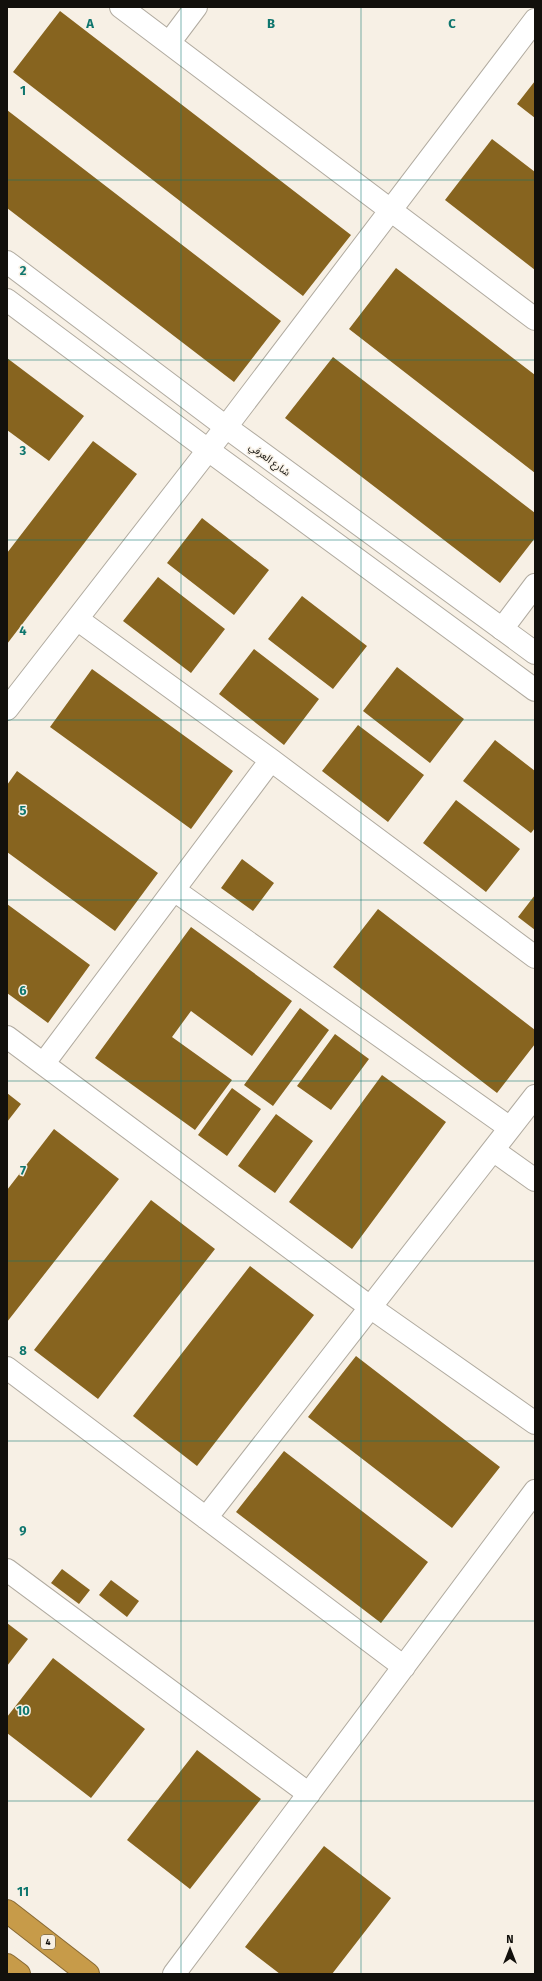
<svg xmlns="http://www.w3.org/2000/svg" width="542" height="1981" font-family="'Fira Sans','Noto Sans Arabic',sans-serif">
<rect width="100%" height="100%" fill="#f7f0e5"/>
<path fill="#87641f" d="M60 11 351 235 303 296 13 72Z
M535 81V118L517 104Z
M7 110 281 321 234 382 7 208Z
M492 139 535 172V270L445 200Z
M396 268 535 375V473L349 329Z
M333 357 535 513V538L500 583 285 418Z
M7 358 84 416 49 461 7 430Z
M93 441 137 474 7 644V553Z
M202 518 269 570 234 615 167 563Z
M158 577 225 629 191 673 123 621Z
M302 596 367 646 333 689 268 639Z
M254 649 319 699 284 745 219 694Z
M397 667 464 719 430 763 363 711Z
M92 669 233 771 191 829 50 727Z
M358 725 424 775 388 822 322 771Z
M495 740 535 771V828L531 833 463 781Z
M17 771 158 873 115 931 7 852V785Z
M456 800 520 849 486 892 423 843Z
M242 859 274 883 253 911 221 888Z
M535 895V930L518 917Z
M7 904 90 965 48 1023 7 993Z
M378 909 535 1030V1044L497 1093 333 967Z
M191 927 292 1001 252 1056 191 1011 172 1037 232 1080 195 1130 95 1058Z
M300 1008 329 1030 273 1106 244 1085Z
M335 1034 369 1059 331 1110 297 1086Z
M382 1075 446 1122 352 1249 289 1202Z
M232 1088 261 1109 227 1156 198 1135Z
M7 1093 21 1104 7 1122Z
M276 1114 313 1141 275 1193 238 1166Z
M54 1129 119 1179 7 1322V1190Z
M151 1200 215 1249 98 1399 34 1350Z
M250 1266 314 1315 197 1466 133 1416Z
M356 1356 500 1467 452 1528 308 1417Z
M284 1451 428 1562 381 1623 236 1512Z
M62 1569 90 1590 79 1604 51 1583Z
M111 1580 139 1601 127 1617 99 1595Z
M7 1623 28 1639 7 1666Z
M53 1658 145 1729 91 1798 7 1733V1717Z
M197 1750 261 1799 190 1889 127 1840Z
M324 1846 391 1898 332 1974H280L245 1947Z"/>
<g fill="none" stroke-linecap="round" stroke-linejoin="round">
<g stroke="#b1aba0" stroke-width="24">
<path id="street" d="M121 7 535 319
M169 43 196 7
M77 619 271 760 535 957
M502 629 535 585
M7 709 226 427 535 20
M174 890 510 1128
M7 1037 370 1307 535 1423
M44 1063 271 760
M493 1150 535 1180
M7 1368 404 1667
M206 1518 535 1096
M7 1570 309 1794
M174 1974 535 1491"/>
</g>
<g stroke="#b1aba0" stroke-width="24">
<path id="secondary" d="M7 262 226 427 535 653
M7 300 208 450 535 690"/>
</g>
<g stroke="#886a34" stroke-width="24">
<path id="highway" d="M7 1911 88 1974
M7 1965 19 1974"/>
</g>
<use href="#street" stroke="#fff" stroke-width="22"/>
<use href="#secondary" stroke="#fff" stroke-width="22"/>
<use href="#highway" stroke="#c79b49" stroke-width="22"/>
</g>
<path fill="none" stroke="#0f766e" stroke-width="1" stroke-opacity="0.55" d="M181 7V1974M361 7V1974M7 180H535M7 360H535M7 540H535M7 720H535M7 900H535M7 1081H535M7 1261H535M7 1441H535M7 1621H535M7 1801H535"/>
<g text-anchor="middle" stroke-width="3" stroke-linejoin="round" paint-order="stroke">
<rect fill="#f7f0e5" stroke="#57534d" stroke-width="1" x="41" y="1935" width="14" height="14" rx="3"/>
<g font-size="9" font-weight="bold" fill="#12100c">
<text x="48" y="1945">4</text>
</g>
<g font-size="10" fill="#12100c" stroke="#f7f0e5">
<text transform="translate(270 459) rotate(36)" y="4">شارع العرفي</text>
</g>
</g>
<g font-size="13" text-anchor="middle" font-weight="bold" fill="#0f766e" stroke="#f7f0e5" stroke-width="3" stroke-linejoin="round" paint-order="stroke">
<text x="90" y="28">A</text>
<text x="271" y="28">B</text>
<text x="452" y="28">C</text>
<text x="23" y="95">1</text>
<text x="23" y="275">2</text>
<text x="23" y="455">3</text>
<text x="23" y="635">4</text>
<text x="23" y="815">5</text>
<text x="23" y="995">6</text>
<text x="23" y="1175">7</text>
<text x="23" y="1355">8</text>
<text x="23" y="1535">9</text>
<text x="23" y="1715">10</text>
<text x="23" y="1896">11</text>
</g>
<rect width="542" height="1981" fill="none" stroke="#12100c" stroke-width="16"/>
<g transform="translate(510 1949)" stroke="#f7f0e5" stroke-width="3" paint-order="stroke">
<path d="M0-3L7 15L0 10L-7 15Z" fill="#12100c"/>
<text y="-6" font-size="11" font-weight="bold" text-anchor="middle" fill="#12100c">N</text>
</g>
</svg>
